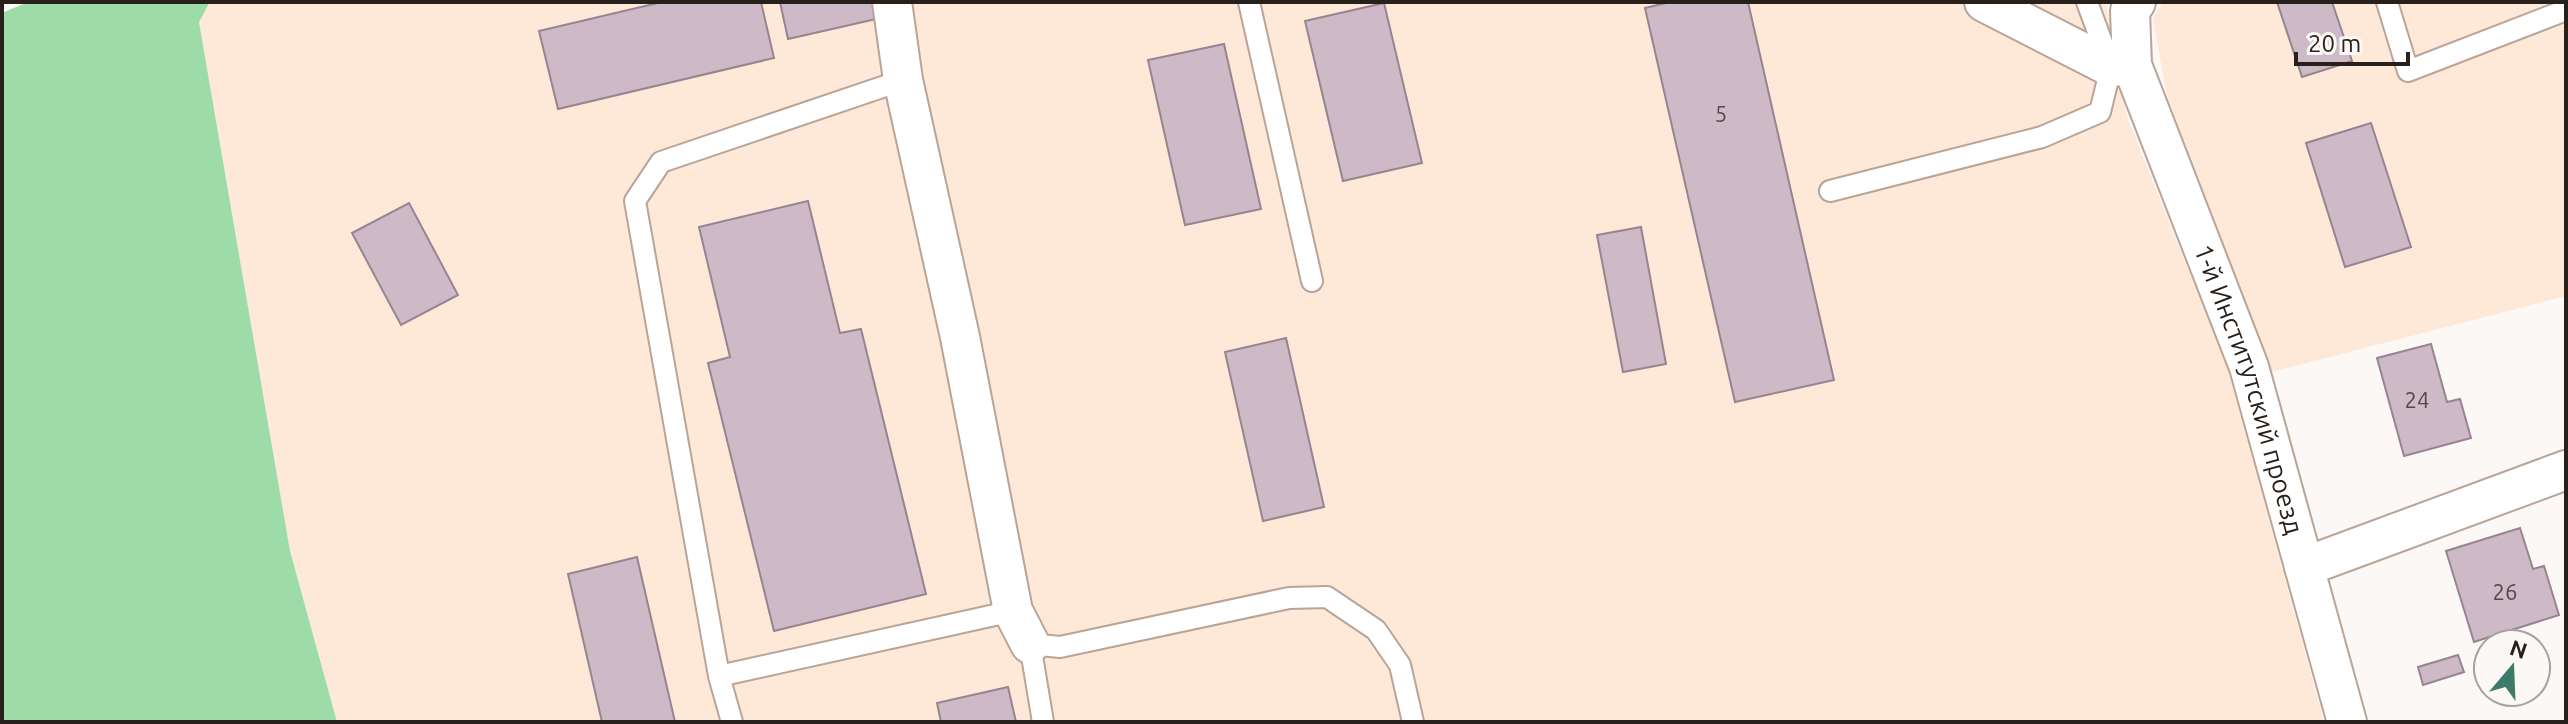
<svg xmlns="http://www.w3.org/2000/svg" width="2568" height="724" font-family="Ubuntu,sans-serif">
<rect width="100%" height="100%" fill="#fcf8f5"/>
<path fill="#fee8d8" d="M211 2H2106L2126 114 2227 367 2324 722H337L290 551 199 22Z
M2163 2H2566V296L2264 374 2166 92 2153 18Z"/>
<path fill="#9ddca8" d="M28 2H210L199 22 290 551 337 722H2V13Z"/>
<path fill="#ceb9c7" stroke="#988491" stroke-width="2" d="M662 2H761L774 58 558 109 539 31Z
M780 2H881L885 17 788 39Z
M1670 2H1748L1834 380 1735 402 1645 8Z
M2277 2H2332L2352 61 2302 77Z
M1384 3 1422 163 1343 181 1305 21Z
M1224 44 1261 209 1185 225 1148 60Z
M2371 123 2411 247 2345 267 2306 143Z
M808 201 840 333 861 329 926 594 774 631 708 363 730 357 699 227Z
M409 203 458 295 401 325 352 233Z
M1641 227 1666 364 1623 372 1597 235Z
M1286 338 1324 507 1263 521 1225 352Z
M2431 344 2447 402 2460 399 2471 438 2404 456 2377 358Z
M2520 528 2533 569 2544 566 2559 615 2474 642 2446 551Z
M637 557 675 722H602L568 574Z
M2458 655 2464 672 2423 685 2418 667Z
M1008 687 1016 722H941L937 703Z"/>
<g fill="none" stroke-linecap="round" stroke-linejoin="round">
<g stroke="#b9a497" stroke-width="24">
<path id="service" d="M1249 2 1312 281
M2387 2 2408 71 2566 10
M903 80 661 162 635 201 719 676 1013 611
M1830 191 2042 137 2100 112 2111 67 2087 2
M719 676 732 722
M1043 722 1030 644 1060 647 1289 598 1327 597 1376 630 1400 665 1413 722"/>
</g>
<g stroke="#b9a497" stroke-width="42">
<g id="minor">
<path d="M892 2 903 80 960 337 1013 611 1030 644"/>
<path d="M1984 2 2111 67 2132 65"/>
<path id="s1" d="M2136 2 2130 11 2132 65 2249 367 2347 722"/>
<path d="M2304 567 2566 470"/>
</g>
</g>
<use href="#service" stroke="#fff" stroke-width="20"/>
<use href="#minor" stroke="#fff" stroke-width="38"/>
</g>
<g text-anchor="middle" stroke-width="6" stroke-linejoin="round" paint-order="stroke">
<g font-size="22" fill="#524746">
<text x="1721" y="122">5</text>
<text x="2417" y="408">24</text>
<text x="2505" y="600">26</text>
</g>
<g font-size="26" fill="#28211b" stroke="#fcf8f5">
<text dy="9" stroke="none"><textPath href="#s1" startOffset="410">1-й Институтский проезд</textPath></text>
</g>
</g>
<rect width="2568" height="724" fill="none" stroke="#28211b" stroke-width="8"/>
<g transform="translate(2512 668) rotate(19)"><circle r="38" fill="#fcf8f5" stroke="#a7a29e" stroke-width="2"/>
<path d="M0-6L14 30L0 20L-14 30Z" fill="#3c7b69"/>
<text y="-12" font-size="22" font-weight="bold" text-anchor="middle" fill="#28211b">N</text>
</g>
<path d="M2296 52v12h112v-12" fill="none" stroke="#28211b" stroke-width="4"/>
<text x="2308" y="52" font-size="24" fill="#28211b" stroke="#fcf8f5" stroke-width="6" paint-order="stroke">20 m</text>
</svg>
